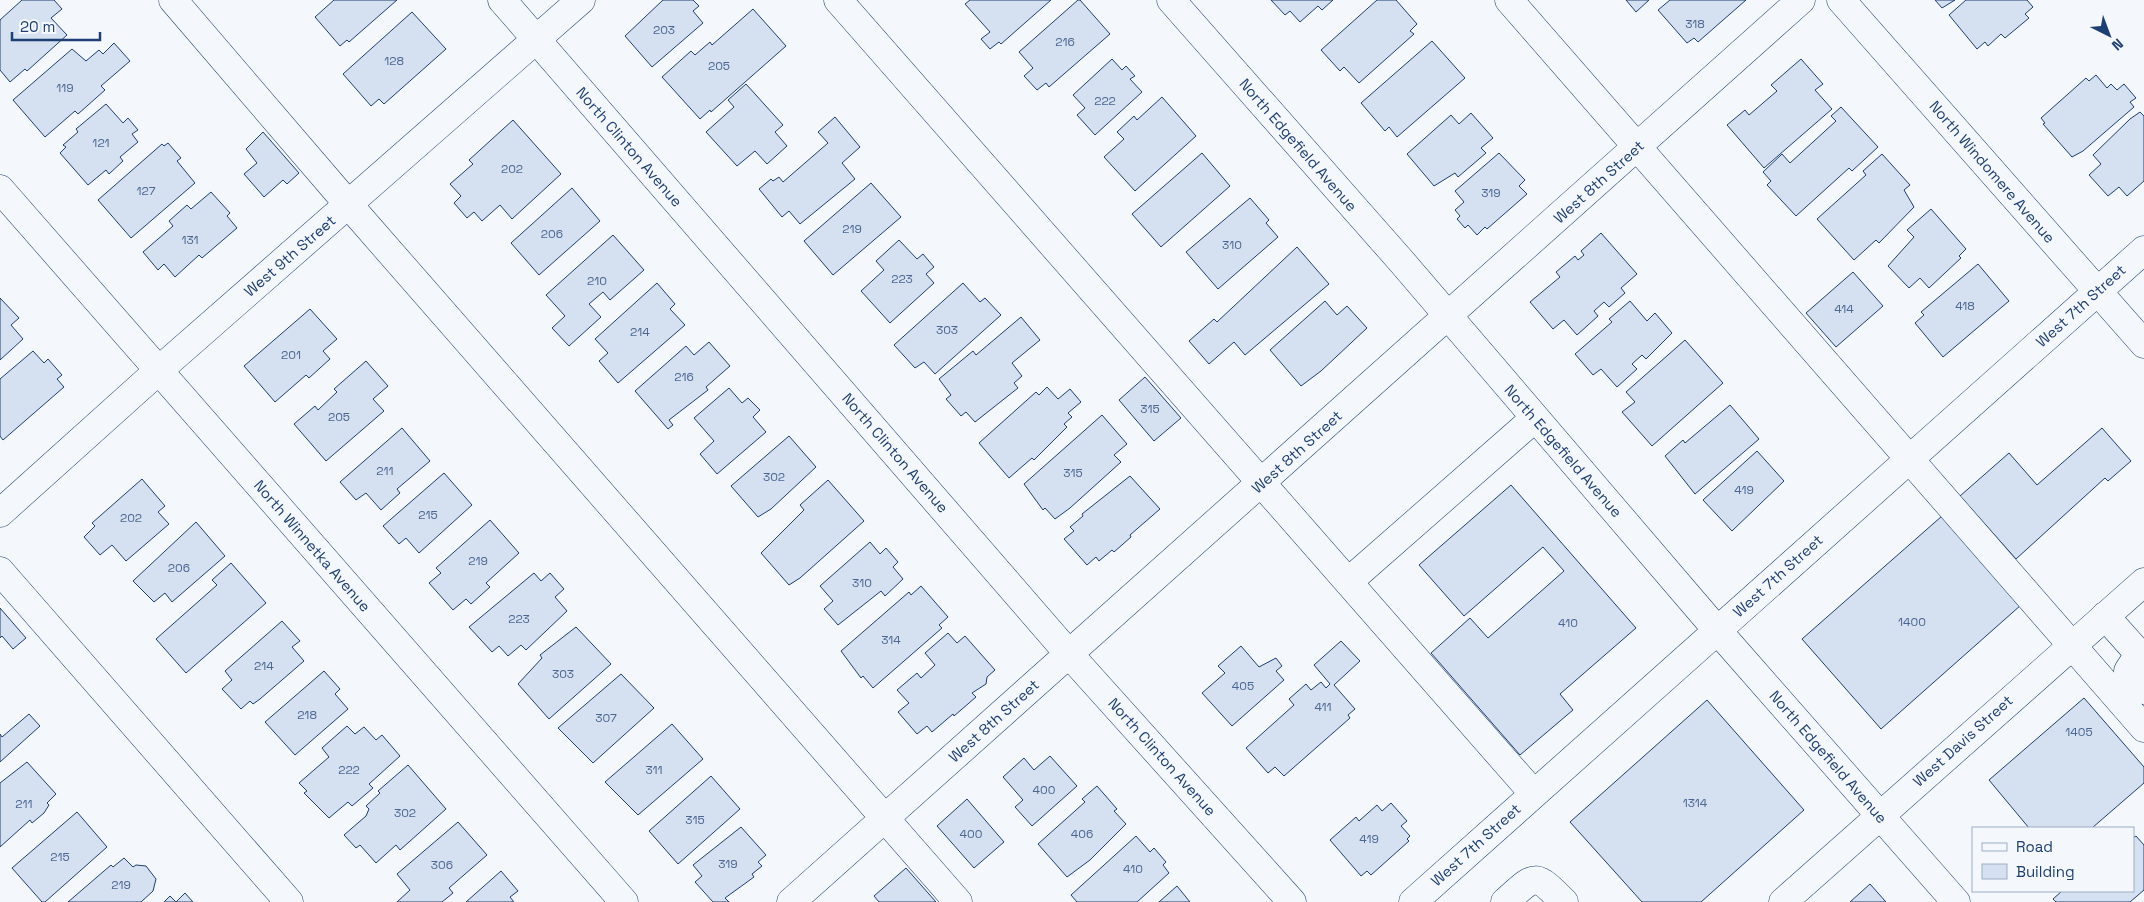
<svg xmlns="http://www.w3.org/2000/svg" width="2144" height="902" font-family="'Space Grotesk',sans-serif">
<rect width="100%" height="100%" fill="#f4f7fb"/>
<path fill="#d5e0f0" stroke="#1d3f73" d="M22 0H54L62 9 51 18 67 35 27 71 25 69 10 82 0 70V20Z
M334 0H397L349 42 347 40 340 46 315 17Z
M663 0H693L699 6 693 11 703 23 652 67 625 36Z
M970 0H1051L1001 44 999 42 990 49 981 39 990 32 965 4Z
M1078 0H1080L1110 34 1049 87 1046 83 1037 90 1024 76 1033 68 1019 52Z
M1271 0H1333L1322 10 1318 6 1300 22 1290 11 1285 15Z
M1377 0H1396L1417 24 1410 31 1414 34 1359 83 1344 67 1340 71 1321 50Z
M1626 0H1649L1636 12Z
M1670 0H1746L1698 42 1694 38 1687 43 1658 10Z
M1935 0H1955L1942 8Z
M1966 0H2027L2033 7 2025 14 2029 18 2005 38 2001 34 1988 46 1985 42 1977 49 1949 15Z
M753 9 786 46 711 112 710 110 700 119 662 77 691 51 695 55 710 42 712 45Z
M412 12 446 49 384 104 379 99 371 106 343 74Z
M1432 41 1465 78 1397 137 1389 127 1385 131 1361 103Z
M114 43 130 61 101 86 105 90 78 114 75 111 45 137 13 100 72 49 86 61 99 50 103 54Z
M1112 59 1122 70 1126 66 1135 76 1130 79 1142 92 1095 135 1077 115 1085 108 1073 95Z
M1801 59 1823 84 1815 90 1832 109 1764 168 1727 125 1745 110 1749 115 1777 91 1771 85Z
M2096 75 2107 88 2111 84 2117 90 2124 84 2136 98 2130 102 2134 107 2083 151 2072 157 2043 124 2045 123 2041 118 2086 78 2089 81Z
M746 84 783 125 775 132 787 146 767 164 755 151 737 166 706 132 734 107 728 100Z
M1162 97 1196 136 1135 191 1104 157 1124 139 1117 132 1134 116 1137 120Z
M106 104 123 123 128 118 138 130 132 134 138 142 120 157 123 161 109 174 106 170 88 185 60 153 66 147 63 145 78 132 76 129Z
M1841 107 1878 147 1852 171 1849 168 1796 216 1767 185 1771 181 1763 172 1782 154 1790 163 1836 121 1831 116Z
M2140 112 2144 116V181L2127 196 2119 187 2108 196 2089 175 2101 164 2093 155 2130 119Z
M1471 113 1493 138 1481 148 1486 153 1458 177 1455 173 1434 186 1407 154 1451 115 1459 124Z
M835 117 860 147 842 163 855 179 800 224 789 211 782 217 759 189 771 179 773 181 779 177 783 182 828 143 818 132Z
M513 120 561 174 512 219 500 205 482 221 474 212 467 218 454 203 461 196 450 184 473 164 469 160Z
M263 132 299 173 287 184 283 180 264 197 244 174 257 163 246 149Z
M168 143 181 158 177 161 195 183 131 238 98 200 162 144 164 146Z
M1202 153 1230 186 1161 247 1132 214Z
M1499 153 1525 180 1519 186 1527 194 1487 229 1485 227 1477 235 1468 225 1465 228 1457 219 1460 216 1455 210 1464 202 1455 191Z
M1882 154 1910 185 1904 190 1914 207 1879 243 1876 240 1854 260 1817 219 1866 175 1863 171Z
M871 183 901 217 833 275 804 241Z
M572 188 600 221 539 275 511 243Z
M211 192 230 213 227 216 237 228 202 258 199 255 175 277 164 264 158 270 143 252 173 226 169 221 187 205 191 209Z
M1250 198 1269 220 1266 223 1278 237 1218 289 1186 252Z
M1931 209 1966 249 1959 256 1961 258 1929 288 1920 278 1909 288 1888 266 1914 237 1907 230Z
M1601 233 1637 274 1621 288 1625 293 1609 307 1604 302 1594 311 1598 316 1577 335 1564 320 1553 329 1530 302 1560 277 1556 272 1575 256 1578 260 1584 255 1581 251Z
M613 235 644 270 610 300 603 292 589 304 601 317 569 346 552 328 565 316 546 295Z
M899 240 917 259 923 254 934 267 926 274 934 283 890 323 861 291 884 270 876 261Z
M1297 247 1329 284 1245 355 1234 342 1209 364 1189 341 1214 319 1217 322Z
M1978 264 2009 301 1943 357 1915 323 1924 315 1921 312Z
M1853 272 1883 306 1836 347 1806 313Z
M657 283 675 304 670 309 685 325 618 383 599 361 608 353 595 339Z
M963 283 980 302 985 298 1001 315 935 374 924 362 915 368 894 345Z
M0 298 19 318 11 325 23 339 0 360Z
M1325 301 1337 315 1347 306 1367 328 1321 371 1301 386 1270 350Z
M1630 301 1647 321 1655 313 1672 333 1646 359 1642 355 1632 364 1637 369 1617 387 1601 369 1593 375 1575 354 1612 322 1609 319Z
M310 309 337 339 323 351 330 359 309 378 306 375 275 402 244 366Z
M1021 317 1040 340 1012 363 1022 376 1014 383 1018 388 975 422 966 412 961 416 946 399 951 395 939 379 973 351 976 355Z
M1685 340 1723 383 1652 446 1622 412 1635 402 1626 392Z
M709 342 730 366 706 387 708 390 669 420 673 425 668 429 635 391 686 346 694 355Z
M33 351 44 363 48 359 62 375 57 379 64 387 3 440 0 436V379Z
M366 361 388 386 373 399 384 411 326 461 294 424 315 406 318 410 337 392 334 389Z
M1145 377 1181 418 1154 441 1119 400Z
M1047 387 1058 399 1070 389 1081 402 1068 413 1072 417 1064 424 1067 427 1034 460 1032 458 1009 478 979 443 1036 392 1039 395Z
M729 388 742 403 748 398 760 410 753 417 766 432 717 474 700 454 714 441 694 418Z
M1730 405 1759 439 1695 494 1665 456 1683 440 1685 443Z
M1102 415 1127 444 1114 455 1121 462 1070 508 1055 519 1045 508 1043 510 1024 484Z
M402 428 430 461 397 489 400 493 381 510 366 493 356 500 340 482Z
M2102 428 2131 461 2108 481 2105 478 2016 559 1960 496 2009 453 2037 485Z
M789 436 816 467 771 509 758 517 731 486Z
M1757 451 1784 481 1732 531 1703 500Z
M444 473 472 505 419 553 406 538 399 544 383 526Z
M1130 476 1160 509 1130 535 1131 537 1114 552 1112 550 1099 561 1096 557 1087 565 1064 539 1074 531 1070 527 1083 516 1082 514Z
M142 479 165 506 158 512 169 524 126 561 112 545 100 555 84 537 95 526 92 523Z
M828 480 864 521 800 578 789 585 761 553 804 510 800 505Z
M1511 485 1636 628 1560 694 1573 710 1520 755 1431 653 1470 618 1488 638 1564 571 1543 547 1464 616 1419 565Z
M1942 516 2021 605 1881 729 1802 639Z
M490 520 519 553 486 583 490 587 471 604 466 599 453 610 429 583 441 573 436 568Z
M196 522 225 556 172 602 165 593 154 602 133 581Z
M870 542 880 554 886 548 898 562 893 567 903 579 885 596 881 591 838 625 824 609 833 601 820 586Z
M231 563 266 603 186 673 156 639 217 585 212 580Z
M534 573 541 581 550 573 564 589 555 597 567 611 526 650 521 645 508 656 499 646 492 652 469 627Z
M921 586 948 617 939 625 942 628 873 688 863 676 861 678 841 651 909 592 911 595Z
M0 608 26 638 13 649 2 636 0 638Z
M282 621 300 641 292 647 304 661 260 699 253 704 250 701 241 709 222 689 232 680 225 671Z
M576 627 611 664 549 719 518 684 542 658 540 655Z
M948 633 957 643 965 636 995 670 987 677 986 684 972 693 976 697 954 716 953 714 932 732 927 726 917 734 898 712 909 703 897 690 917 673 921 678 935 665 925 653Z
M1341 641 1360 661 1334 685 1355 709 1348 715 1350 718 1284 776 1275 767 1268 773 1246 748 1294 705 1289 699 1306 684 1311 690 1321 682 1326 688 1330 684 1314 665Z
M1241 646 1259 667 1276 658 1282 666 1276 671 1284 680 1232 726 1202 693 1225 673 1218 666Z
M324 671 340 689 335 694 348 709 295 755 265 722Z
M621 674 654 708 593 763 558 728Z
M2084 698 2144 767V783L2092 828H2029L1989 780Z
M1707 700 1804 810 1701 902H1642L1570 822Z
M29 714 40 726 0 762V734L2 737Z
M672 724 703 759 638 815 605 782Z
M347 726 355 734 364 727 376 740 382 735 400 756 369 784 373 788 352 806 348 802 329 818 304 793 307 791 299 783 329 757 322 748Z
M1050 756 1077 786 1032 826 1015 807 1023 800 1003 777 1024 758 1034 770Z
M27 762 56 794 47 803 49 805 44 813 32 823 30 820 0 847V783Z
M408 765 446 809 400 850 396 845 376 863 360 845 356 848 344 835 366 816 369 809 366 806 380 793 378 791Z
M711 776 740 809 678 864 649 831Z
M1097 786 1117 809 1114 811 1126 824 1090 860 1067 877 1038 844 1085 802 1082 799Z
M967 799 1004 842 974 868 937 826Z
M1391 803 1407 821 1401 826 1410 836 1407 839 1409 841 1371 875 1367 871 1361 876 1330 840 1356 817 1359 821 1377 805 1382 811Z
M77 812 107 847 45 902H42L12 868Z
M458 822 487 855 449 888 453 893 442 902H397L410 890 397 874Z
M741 827 766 855 758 862 762 866 752 874 754 877 725 898 729 902H713L695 882 702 876 693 865Z
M1136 836 1150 852 1154 848 1166 862 1163 865 1169 873 1137 902H1077L1071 895Z
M2136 836 2144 845V890L2130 902H2056L2053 899 2062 891H2133V838Z
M124 858 133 867 136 865 146 866 156 879 153 891 141 902H68L111 865 113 867Z
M906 868 936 902H879L874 896Z
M501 871 518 891 510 897 514 902H466Z
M1870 884 1886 902H1850Z
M1177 886 1190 902H1159Z
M185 893 193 902H164L170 896 176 902Z"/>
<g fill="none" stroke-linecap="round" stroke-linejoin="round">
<g stroke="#1d3f73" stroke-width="29">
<path id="minor" d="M173 0 348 204 958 902
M502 0 1069 654 1292 902
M838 0 1534 794
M1171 0 1402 262 1717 630 1956 902
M1509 0 2144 728
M1841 0 2144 344
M0 189 624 902
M0 513 158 371 581 0
M0 571 289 902
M1348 582 1535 418
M2105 616 2139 654 2128 671 2144 690
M791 902 1801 0
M1413 902 2144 250
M1505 902C1536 874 1534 872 1564 902"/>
</g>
<g stroke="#1d3f73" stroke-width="29">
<path id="major" d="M1783 902 2144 582"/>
</g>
<use href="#minor" stroke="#f4f7fb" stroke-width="28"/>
<use href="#major" stroke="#f4f7fb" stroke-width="28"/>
</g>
<g text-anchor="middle" stroke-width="4" stroke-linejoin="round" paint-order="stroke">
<g font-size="12" fill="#4b6792">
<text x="1695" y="28">318</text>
<text x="664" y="34">203</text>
<text x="1065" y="46">216</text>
<text x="394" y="65">128</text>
<text x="719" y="70">205</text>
<text x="65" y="92">119</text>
<text x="1105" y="105">222</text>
<text x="101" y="147">121</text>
<text x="512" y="173">202</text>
<text x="146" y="195">127</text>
<text x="1491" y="197">319</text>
<text x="852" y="233">219</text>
<text x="552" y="238">206</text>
<text x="190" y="244">131</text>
<text x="1232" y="249">310</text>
<text x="902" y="283">223</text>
<text x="597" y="285">210</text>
<text x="1965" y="310">418</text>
<text x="1844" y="313">414</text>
<text x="947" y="334">303</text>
<text x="640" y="336">214</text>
<text x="291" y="359">201</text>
<text x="684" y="381">216</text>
<text x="1150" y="413">315</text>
<text x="339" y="421">205</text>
<text x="385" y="475">211</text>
<text x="1073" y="477">315</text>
<text x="774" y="481">302</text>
<text x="1744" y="494">419</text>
<text x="428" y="519">215</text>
<text x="131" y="522">202</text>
<text x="478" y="565">219</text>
<text x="179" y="572">206</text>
<text x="862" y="587">310</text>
<text x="519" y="623">223</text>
<text x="1912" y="626">1400</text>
<text x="1568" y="627">410</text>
<text x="891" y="644">314</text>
<text x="264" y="670">214</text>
<text x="563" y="678">303</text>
<text x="1243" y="690">405</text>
<text x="1323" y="711">411</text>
<text x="307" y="719">218</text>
<text x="606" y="722">307</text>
<text x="2079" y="736">1405</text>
<text x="349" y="774">222</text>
<text x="654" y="774">311</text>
<text x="1044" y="794">400</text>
<text x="1695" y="807">1314</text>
<text x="24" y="808">211</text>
<text x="405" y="817">302</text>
<text x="695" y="824">315</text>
<text x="971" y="838">400</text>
<text x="1082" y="838">406</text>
<text x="1369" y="843">419</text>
<text x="60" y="861">215</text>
<text x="728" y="868">319</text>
<text x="442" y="869">306</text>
<text x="1133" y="873">410</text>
<text x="121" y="889">219</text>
</g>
<g font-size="15" fill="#1d3f73" stroke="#f4f7fb">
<text transform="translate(1298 145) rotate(49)" y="5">North Edgefield Avenue</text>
<text transform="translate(629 147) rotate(49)" y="5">North Clinton Avenue</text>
<text transform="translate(1992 172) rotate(49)" y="5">North Windomere Avenue</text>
<text transform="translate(1599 182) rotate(-42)" y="5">West 8th Street</text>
<text transform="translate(290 256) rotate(-41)" y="5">West 9th Street</text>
<text transform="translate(2081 306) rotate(-42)" y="5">West 7th Street</text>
<text transform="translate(1563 451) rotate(49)" y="5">North Edgefield Avenue</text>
<text transform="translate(1297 452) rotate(-42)" y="5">West 8th Street</text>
<text transform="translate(895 453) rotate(49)" y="5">North Clinton Avenue</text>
<text transform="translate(312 546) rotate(49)" y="5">North Winnetka Avenue</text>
<text transform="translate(1778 576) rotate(-42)" y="5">West 7th Street</text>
<text transform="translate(994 721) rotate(-42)" y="5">West 8th Street</text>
<text transform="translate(1963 741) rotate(-42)" y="5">West Davis Street</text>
<text transform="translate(1162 757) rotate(48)" y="5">North Clinton Avenue</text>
<text transform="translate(1828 757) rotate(49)" y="5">North Edgefield Avenue</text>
<text transform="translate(1476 845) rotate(-42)" y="5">West 7th Street</text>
</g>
</g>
<rect x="1972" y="827" width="162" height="65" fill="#f4f7fb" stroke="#9eadc5"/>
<rect x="1982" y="843" width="25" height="8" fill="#f4f7fb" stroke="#9eadc5"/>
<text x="2016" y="852" font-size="15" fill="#1d3f73">Road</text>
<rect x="1982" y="864" width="25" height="15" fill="#d5e0f0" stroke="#9eadc5"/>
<text x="2016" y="877" font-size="15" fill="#1d3f73">Building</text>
<g transform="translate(2109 35) rotate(138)" stroke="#f4f7fb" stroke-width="4" paint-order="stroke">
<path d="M0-4L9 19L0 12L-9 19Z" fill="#1d3f73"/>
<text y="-8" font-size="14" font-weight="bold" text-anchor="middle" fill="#1d3f73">N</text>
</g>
<path d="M12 32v8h88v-8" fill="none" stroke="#1d3f73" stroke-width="2.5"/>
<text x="20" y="32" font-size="15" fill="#1d3f73" stroke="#f4f7fb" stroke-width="4" paint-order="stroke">20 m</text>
</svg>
